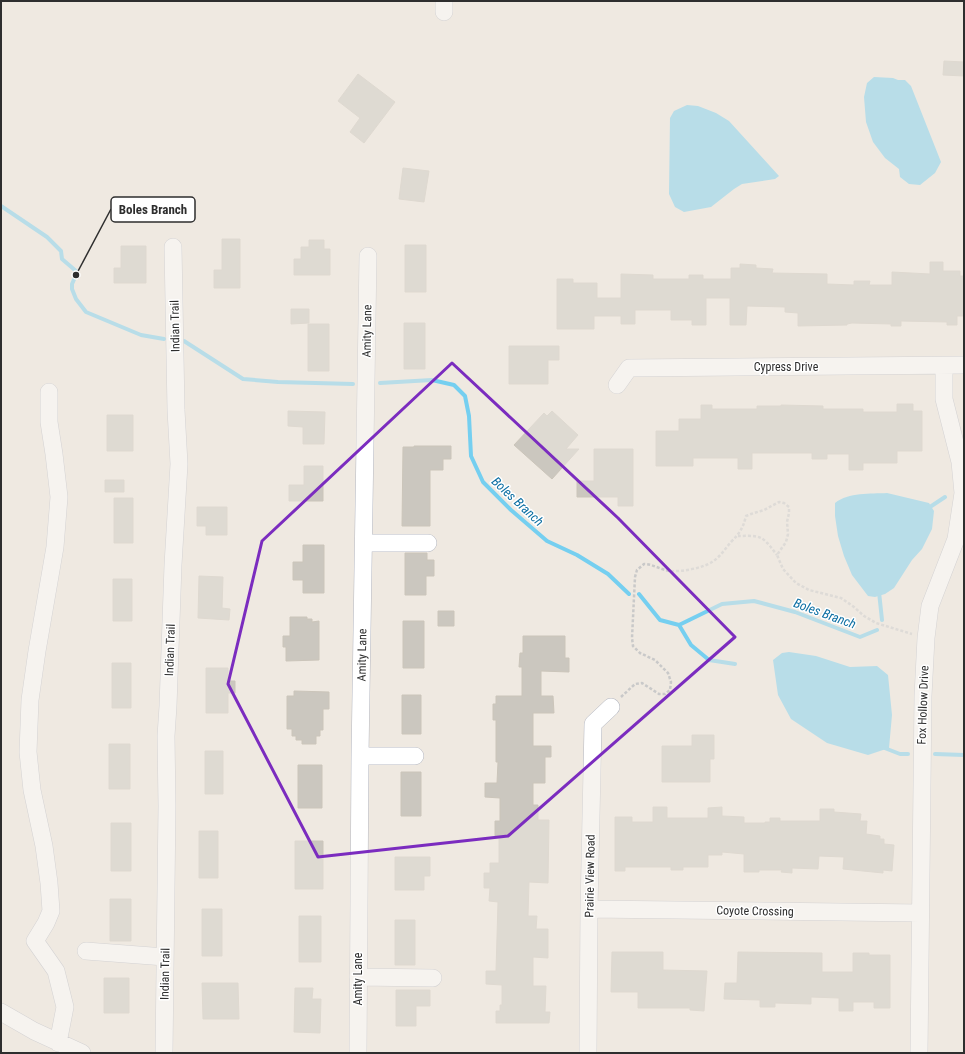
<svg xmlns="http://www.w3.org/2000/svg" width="965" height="1054" font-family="'Roboto Condensed',sans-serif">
<rect width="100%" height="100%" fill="#efe9e1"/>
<path fill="#75cff0" d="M874 77 893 78 898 80H905L911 86 941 162 935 173 920 185 909 184 900 177 899 169 885 158 873 142 866 122 864 97 867 83Z
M687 105 698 106 716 113 729 121 779 176 775 179 742 184 734 189 711 207 684 212 675 207 669 194 670 118 674 111Z
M887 493 929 503 934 511 932 529 922 549 912 560 894 588 885 594 875 597 868 596 852 575 844 556 838 536 835 516V503C849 492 870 494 887 493Z
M789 652 816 656 850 667 877 666 888 675 892 715 889 748 868 755 827 743 791 719 778 695 773 660 782 653Z"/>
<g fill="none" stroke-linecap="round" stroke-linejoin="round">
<path stroke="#75cff0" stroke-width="4" d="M1 206 47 237 61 251 62 259 76 271V275L72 284V289L76 299 86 312 141 335 164 339
M184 341 243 379 278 382 353 384
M380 383 432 380 454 385 465 396 469 416 471 456 483 482 511 510 547 541 577 555 608 574 629 594
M927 509 945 497
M879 592 882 620
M639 594 660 620 679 625 722 604 754 601 795 612 860 637 877 630
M679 625 691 645 709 660 735 664
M882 747 900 754H908
M935 754 964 755"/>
</g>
<path fill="#cbc7bf" stroke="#cbc5ba" d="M944 61 964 62V76L943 75Z
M358 74 395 102 364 143 350 132 360 118 338 101Z
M403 168 429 171 424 202 399 199Z
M222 239H240V288H214V270H222Z
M309 240H324V249H330V275H294V259H301V247H309Z
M405 245H426V292H405Z
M121 246H146V283H114V268H121Z
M930 262H943V271H960V276H964V316H957V325H947V322L901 321V326H891V324L852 323 847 324V325L798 326V313L785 312V307L747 306 746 325H730V298H706V325H692V320H671V310H635V324H621V316H594V329H557V279H573V283H597V298H621V274L653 275V279H689V275H703V279H731V268H740V264L756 265V268L773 269 772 273 827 274V284L854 285V281H870L869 285H892V272L930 274Z
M291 309H309V323L291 324Z
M404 323H425V369H404Z
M308 324H329V371H308Z
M509 346H559V360H548V384H509Z
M897 404H913V411H922V451H897V463H863V470H849V454H827V459H812V453H752V469H738V458H693V466H656V431H679V419H701V405H712V409H757V406H781V405L823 406V409H863V412H897Z
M288 411 325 412 324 444H303V427L288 426Z
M552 411 578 435 566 449H579L552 479 514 445 544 413 547 416Z
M107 415H133V451H107Z
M414 446H451V459H443V470H430V526H402L403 447H414Z
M594 449H633V506H618V497H577V481H594Z
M304 466H323V501H289V485H304Z
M105 480H124V492H105Z
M114 498H133V543H114Z
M197 507H227V535H206V526H197Z
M303 545H324V593H303V580H293V562H303Z
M405 553H427V560H434V576H426V595H405Z
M199 576 223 577 222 608 230 609 229 620 198 618Z
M113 579H132V621H113Z
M438 611H454V626H438Z
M290 617H307V619H312V622L319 621V660L286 661V647H283V636H290Z
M403 621H424V668H403Z
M523 636H565V658H569V672L541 671V696H553L554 713H533V746H551V757H545V783H533V805H538V820H549L548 883 529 882 528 916H537L536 929H548V958L533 957V986H546L545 1012H550L549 1023H496V1011H500V1005H502V985L486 984V971H496L498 902 489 901 490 888H484V873H490V863H499V836H495V821H500V798L485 797V783H497L498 762H496V720H493V704H496V696H522V667H519L520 653H523Z
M112 663H131V708H112Z
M206 668H228V681H235V693H228V713H206Z
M294 691 329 692V709H323V730H320V736H316V744H302V740H296V736H292V729H287V696H294Z
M402 695H421V734H402Z
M692 735H714V759H710V782H662V746H692Z
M109 744H130V789H109Z
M205 751H223V794H205Z
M298 765H322V808H298Z
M401 772H421V816H401Z
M653 807H667V818H708V808L722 807V816L744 817V823H765V822H770V818H780V821H820V809H834V812L861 814 860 821H867L866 834 880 836V839H884V844L894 845 892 871 883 870V873L843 869 844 857 819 856 818 869 792 868V873L781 872 782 870H759V872H744V854L722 852V855H708V867H683V870H671V867H625V871H615V817H632V822H653Z
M111 823H131V871H111Z
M199 831H218V878H199Z
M295 841H323V889H295Z
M395 857H430V876H424V890H395Z
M110 899H131V941H110Z
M202 909H222V956H202Z
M299 916H321V962H299Z
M395 920H415V965H395Z
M612 952H663V970L707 971 704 1011 690 1010V1008H638V992H611Z
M738 952 822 953V972H853V953H869V955H890V1008H874V1002H853V1011H839V998L811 997V1004L775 1003V1007H760V1000L724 999 725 983H737Z
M104 978H129V1013H104Z
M202 983H238L239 1019H203Z
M295 988H313L312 999H321L320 1033 294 1032Z
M396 990H430V1006H416V1026H396Z"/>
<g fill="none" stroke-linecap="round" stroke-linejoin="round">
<g stroke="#b4b7c1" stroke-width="18">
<path id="minor" d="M444 12V1
M617 385 629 368 964 365
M49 392V422L54 454 59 497 55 547 37 651 30 700 28 752 32 790 44 846 49 883 51 911 46 923 35 941 56 971 65 1007 58 1043
M364 543H428
M360 756H415
M589 909 920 913
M86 951 165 957
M358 977 433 978
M1 1012 34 1031 82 1053
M164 1053 167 806 166 736 168 706 173 565 179 464 176 410 173 247
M358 1053 360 756 368 256
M588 1053 589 909 593 724 611 707
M919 1053 923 696 926 638 930 606 956 539 963 493 960 462 944 399V366"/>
</g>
<path stroke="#c9c9c9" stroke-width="2.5" stroke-dasharray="3 2" stroke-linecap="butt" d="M738 536C745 536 755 535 761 538 767 541 773 550 777 555
M621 697 635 684 642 683 659 694H665L670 690 671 682 668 673 655 660 640 653 633 646 632 638 635 577 637 570 644 564C653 564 661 570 670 571 681 572 703 568 712 562 720 557 725 549 731 542 740 533 743 528 746 516L751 514 764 510 779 502 784 503 789 507V513L787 522 788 534 786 542 777 555 783 569 796 583 809 590 841 598 854 607 864 616 876 623 912 634"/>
<use href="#minor" stroke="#fff" stroke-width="17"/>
</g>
<path d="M0 0H965V1054H0ZM452 363 618 518 735 637 508 836 318 857 228 684 262 541Z" fill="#efe9e1" fill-opacity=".55" fill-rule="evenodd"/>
<path fill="none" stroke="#7b2cbf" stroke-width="3" stroke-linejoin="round" d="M452 363 618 518 735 637 508 836 318 857 228 684 262 541Z"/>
<g text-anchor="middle" stroke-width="3" stroke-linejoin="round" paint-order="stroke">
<g font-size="12" fill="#2e2e2e" stroke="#fff">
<text transform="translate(175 326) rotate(-91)" y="4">Indian Trail</text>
<text transform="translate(367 331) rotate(-89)" y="4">Amity Lane</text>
<text x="786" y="371">Cypress Drive</text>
<text transform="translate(170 650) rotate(-88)" y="4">Indian Trail</text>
<text transform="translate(362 655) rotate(-89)" y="4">Amity Lane</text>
<text transform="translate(923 705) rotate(-88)" y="4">Fox Hollow Drive</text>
<text transform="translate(590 876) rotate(-89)" y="4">Prairie View Road</text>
<text transform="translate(755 911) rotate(1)" y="4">Coyote Crossing</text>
<text transform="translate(165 974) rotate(-89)" y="4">Indian Trail</text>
<text transform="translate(358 979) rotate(-90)" y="4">Amity Lane</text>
</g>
<g font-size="13" font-style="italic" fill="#0d6fa3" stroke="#fff">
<text transform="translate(518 501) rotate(43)" y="5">Boles Branch</text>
<text transform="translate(825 613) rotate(20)" y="5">Boles Branch</text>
</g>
</g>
<path fill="none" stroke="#2e2e2e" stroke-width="1.5" d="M76 275L111 209"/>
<circle fill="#2e2e2e" stroke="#fff" stroke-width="1.5" cx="76" cy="275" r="4"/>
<rect fill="#fff" stroke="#2e2e2e" stroke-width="1.5" x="111" y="197" width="84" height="25" rx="4"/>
<g font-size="13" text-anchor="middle" font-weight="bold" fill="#2e2e2e">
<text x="153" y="214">Boles Branch</text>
</g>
<rect width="965" height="1054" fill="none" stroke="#2e2e2e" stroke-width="4"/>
</svg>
